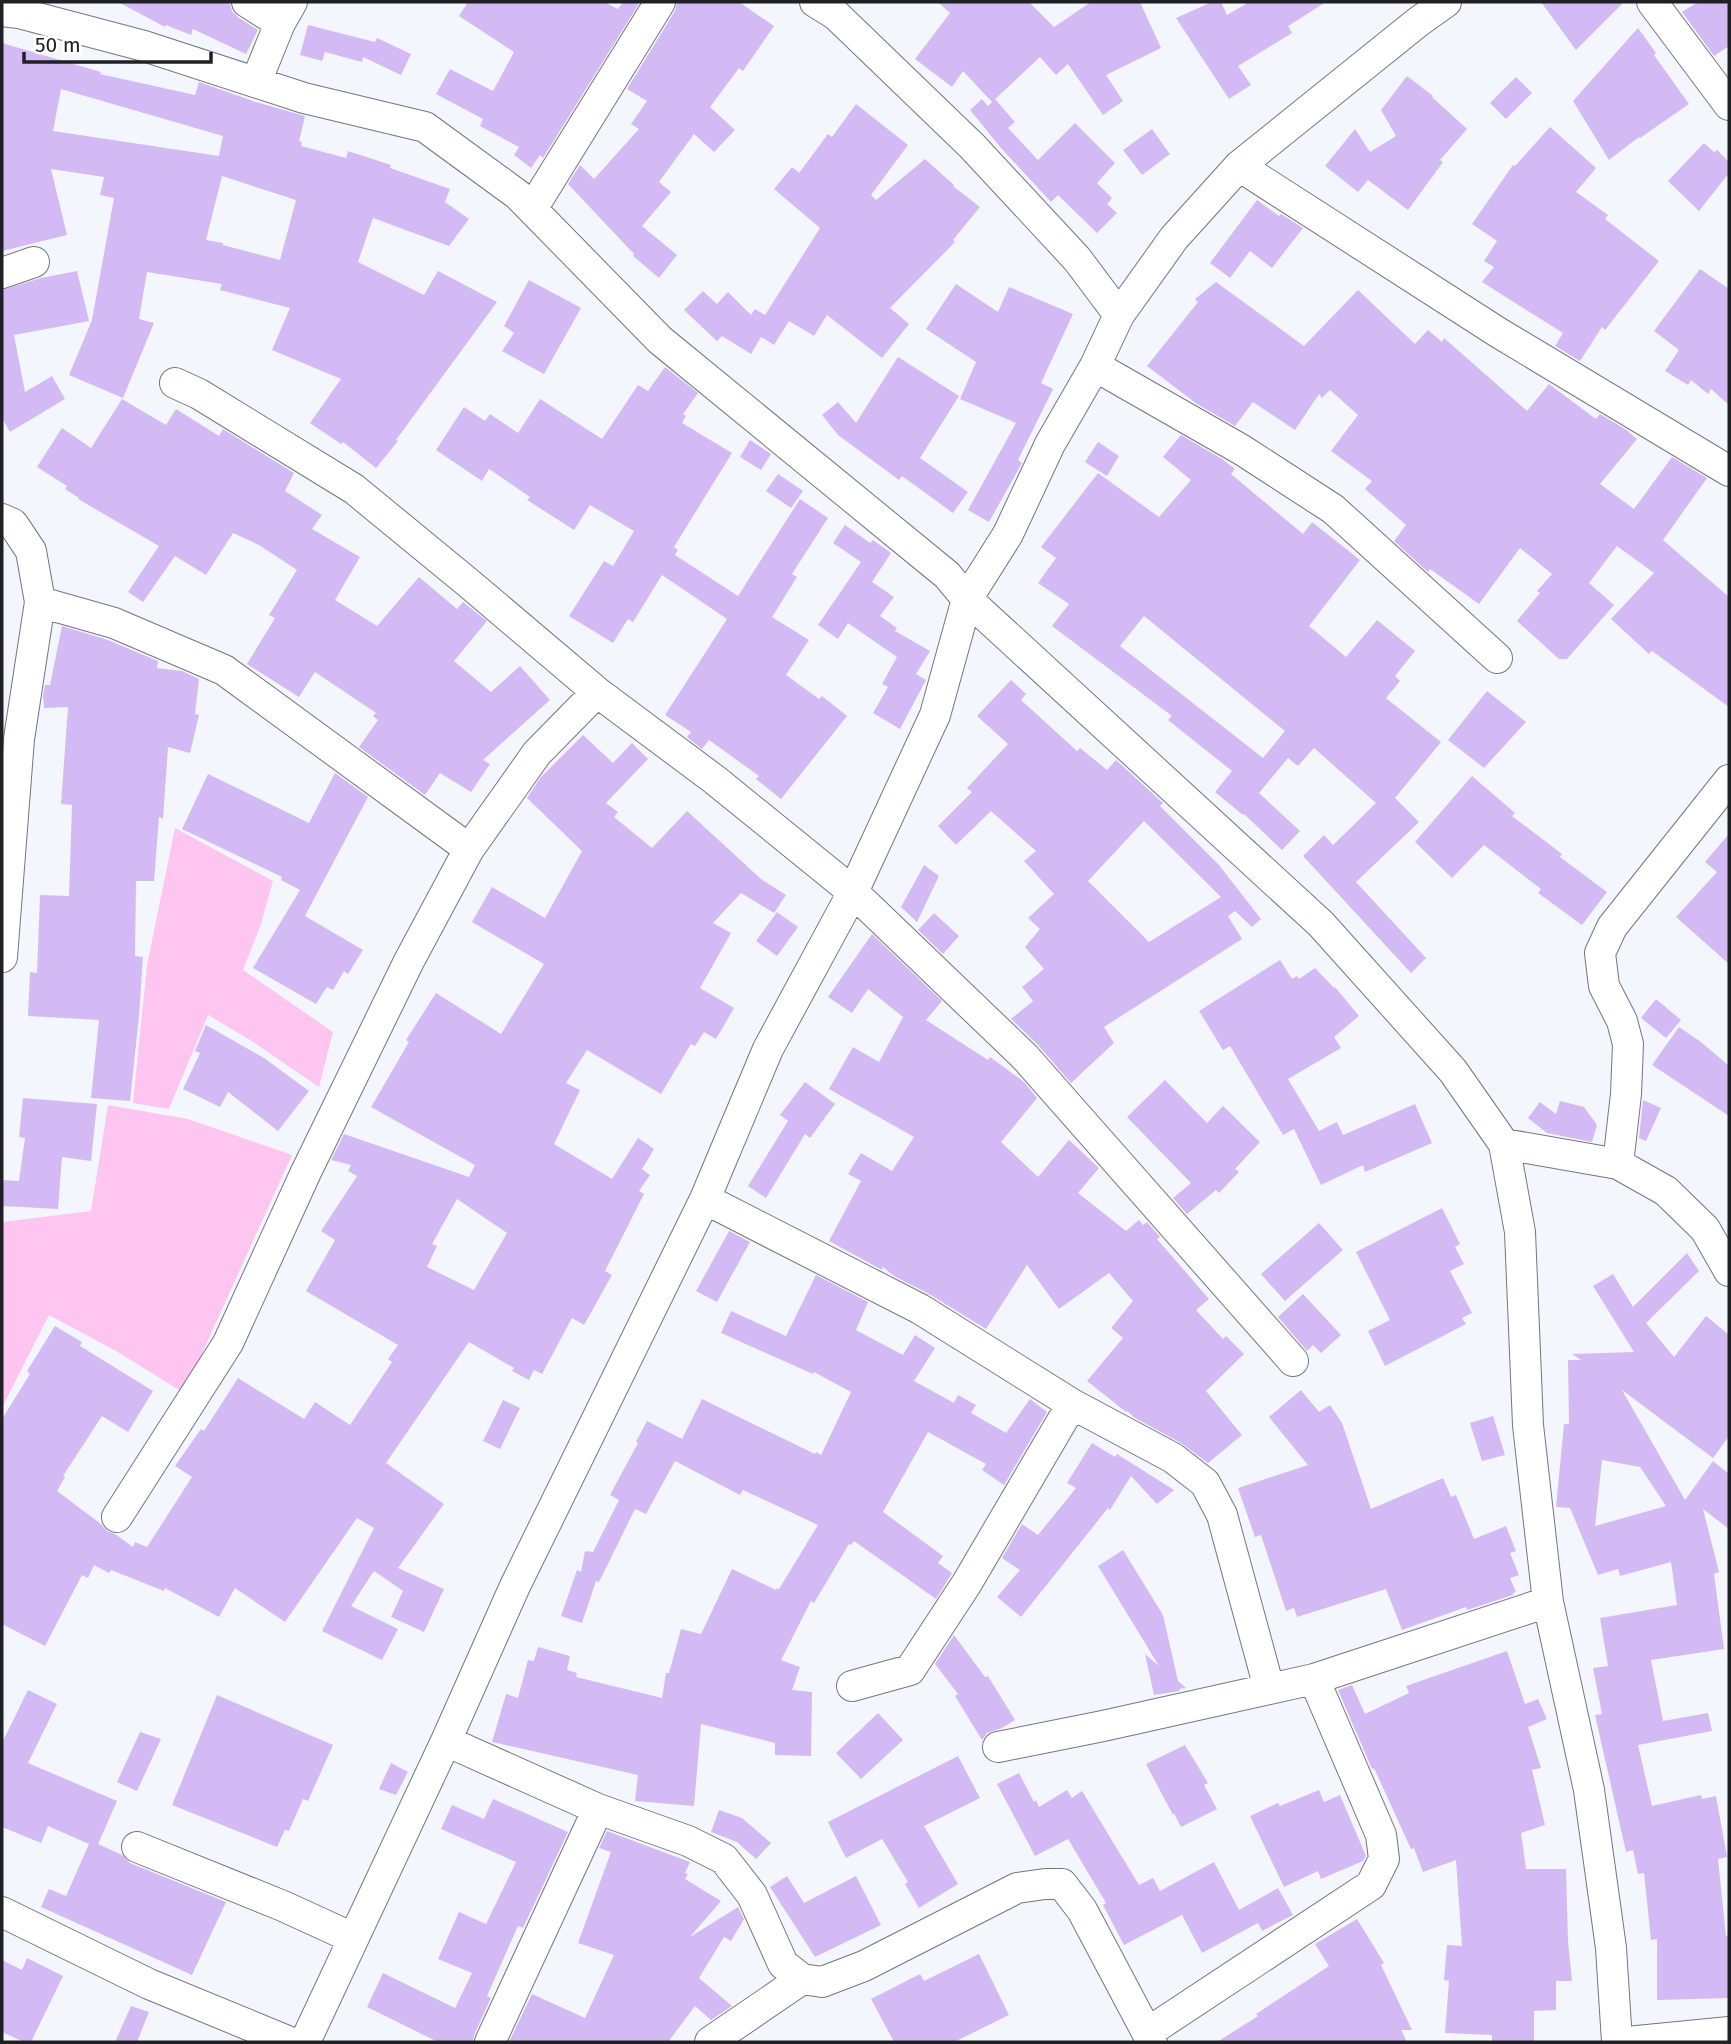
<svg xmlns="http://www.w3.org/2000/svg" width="1731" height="2044" font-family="'Fira Sans',sans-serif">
<rect width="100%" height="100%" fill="#f4f6fd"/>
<path fill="#fdc5f0" d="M175 828 273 881 261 924 243 970 333 1032 319 1087 250 1040 208 1015 169 1109 133 1103 147 965Z
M108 1105 188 1119 292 1155 184 1393 116 1351 49 1315 2 1408V1222L91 1211Z"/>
<path fill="#d3baf5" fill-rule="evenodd" d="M118 2H226L230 4 232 11 239 18 258 30 246 54 193 29 191 35 166 25 165 27Z
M468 2H604L618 9 623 2H640L543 158 540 155 531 168 514 155 519 147 480 126 483 119 436 94 450 69 493 91 514 52 459 16Z
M677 2H739L774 26 743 71 739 68 710 107 735 130 714 152 694 134 659 182 671 192 642 226 677 255 659 278 633 256 634 254 568 184 580 165 594 179 639 129 631 124 647 101 627 89 675 11Z
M938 2H1029L1054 27 1091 2H1140L1161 48 1106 75 1123 101 1103 115 1068 64 1056 75 1040 57 992 102 963 71 952 87 915 59 950 13Z
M1212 2H1221L1227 15 1249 2H1326L1288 26 1292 33 1238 66 1251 85 1229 99 1176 18Z
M1541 2H1624L1576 50Z
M1698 2H1729V46L1714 56 1682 12Z
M308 25 375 42 377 38 411 54 401 75 363 57 362 62 325 52 322 61 300 55Z
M1638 28 1656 53 1654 55 1689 104 1640 138 1639 137 1609 160 1573 101Z
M2 43 101 72 100 74 195 95 199 82 256 102 305 116 299 141 302 142 301 146 346 158 348 151 391 165 390 168 450 189 445 202 469 219 449 246 373 218 358 262 424 295 438 271 497 302 396 440 398 441 376 468 343 442 341 444 310 423 341 379 272 350 290 308 220 290 222 284 147 272 139 319 154 323 123 398 69 375 92 320 114 198 100 195 104 177 51 169 67 235 2 251ZM61 89 223 136 219 156 53 131ZM222 176 296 200 280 260 223 245V243L206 240Z
M1407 76 1433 96 1432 97 1467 129 1440 160 1443 162 1408 210 1368 180 1358 192 1325 166 1355 129 1370 152 1396 136 1381 110Z
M1516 77 1532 93 1506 119 1490 103Z
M982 99 988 106 995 99 1015 122 1008 128 1038 160 1075 123 1115 163 1097 183 1112 198 1107 204 1117 213 1097 233 1058 195 1051 202 1001 148 970 110Z
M856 104 908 145 871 195 876 200 925 159 954 185 953 186 980 207 953 240 955 242 890 308 909 324 882 358 827 315 814 336 789 321 774 345 761 337 751 354 722 336 717 341 684 310 703 291 717 304 728 292 751 315 755 309 765 315 820 228 774 189 792 167 799 173 828 134 832 137Z
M1550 127 1596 168 1576 192 1608 215 1605 219 1659 261 1605 330 1602 327 1580 361 1555 346 1563 333 1482 282 1494 267 1484 261 1497 241 1472 224 1513 165 1515 166Z
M1152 129 1170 154 1142 175 1123 150Z
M1704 143 1714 152 1717 150 1729 162V173L1699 211 1668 181Z
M1257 200 1279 216 1281 214 1303 228 1272 268 1250 251 1230 278 1210 263Z
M1700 269 1729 289V405L1711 389 1708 394 1691 380 1688 385 1665 371 1679 350 1654 331Z
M77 271 89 321 14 335 25 392 52 376 65 399 10 432 2 418V290L41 278Z
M529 280 581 308 544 374 502 351 514 333 504 326Z
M1216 282 1304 346 1358 290 1415 344 1428 330 1442 342 1444 338 1527 411 1549 384 1596 419 1600 414 1625 429 1637 439 1600 484 1634 509 1672 457 1707 478 1663 540 1729 597V707L1652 651 1649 654 1611 619 1654 573 1617 546 1589 583 1614 605 1567 659H1559L1517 621 1540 593 1537 591 1552 574 1520 548 1479 604 1430 569 1428 572 1394 541 1406 525 1365 489 1372 481 1331 451 1358 415 1330 390 1322 398 1319 394 1295 430 1253 402 1235 426 1197 404 1147 366 1198 302 1195 299Z
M956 284 998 312 1009 287 1073 314 1041 383 1053 389 1018 460 1022 463 989 522 968 510 1016 423 960 399 976 362 926 329Z
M898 357 959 396 920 458 968 492 953 513 902 476 899 480 838 435 822 415 838 402 856 423Z
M665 367 698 393 683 414 686 416 682 423 732 453 674 547 678 550 675 555 738 596 800 499 828 518 792 574 797 577 772 617 809 640 786 675 819 699 822 696 847 716 781 799 756 779 759 776 709 740 702 749 687 737 691 732 665 715 727 619 662 575 633 622 628 619 613 643 569 616 604 561 613 566 634 531 590 505 574 530 527 500 530 497 489 469 482 481 436 450 464 407 485 421 490 414 518 433 540 399 602 439 638 385 648 391Z
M122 399 166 425 176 409 219 436 223 429 294 473 285 491 322 515 312 529 360 557 335 600 377 626 419 577 457 609 463 602 487 621 454 661 491 692 520 666 550 700 483 760 490 764 471 792 440 773 425 795 359 747 378 720 373 716 376 713 315 672 299 697 247 664 275 618 269 615 297 570 259 545 233 533 206 575 175 556 143 602 128 592 159 546 78 499 79 498 65 489 67 486 37 467 62 428 91 448Z
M1181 435 1222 459 1235 469 1231 474 1303 534 1312 522 1360 560 1309 626 1346 657 1377 620 1415 651 1395 676 1400 681 1386 698 1441 742 1395 798 1419 822 1356 882 1426 958 1411 973 1303 856 1324 835 1333 845 1376 803 1314 748 1298 766 1288 758 1259 793 1300 831 1282 850 1244 814 1243 815 1215 792 1232 771 1168 720 1172 716 1052 626 1069 604 1038 583 1056 558 1041 547 1098 473 1159 517 1191 480 1163 457ZM1144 616 1285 731 1263 758 1120 646Z
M750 440 771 454 761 470 740 457Z
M1098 442 1119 456 1107 476 1085 462Z
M778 474 803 491 791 508 766 491Z
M845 525 870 543 873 540 891 553 872 582 894 597 880 616 897 628 895 631 930 651 916 674 926 680 900 729 873 713 888 687 882 684 897 657 848 623 838 639 818 625 861 562 833 543Z
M62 626 108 640 158 661 157 668 182 671 199 679 195 714 199 715 190 753 168 747 163 819 159 817 154 881H136L135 956 143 957 139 1016 130 1101 91 1098 99 1020 28 1016 30 972 37 973 40 895 69 896 72 805 61 804 68 707 44 708 43 696 45 685H50Z
M1011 680 1026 694 1021 700 1077 751 1080 748 1107 770 1116 760 1163 803 1160 806 1219 865 1261 919 1252 927 1235 911 1228 916 1242 939 1104 1027 1114 1043 1071 1083 1038 1045 1011 1019 1033 1001 1022 987 1044 969 1025 947 1040 929 1028 918 1054 894 1024 861 1036 851 991 811 956 845 938 826 972 792 967 788 1008 744 977 716ZM1144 821 1221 897 1149 942 1088 881Z
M1487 691 1526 722 1484 768 1448 740Z
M583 735 613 763 632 743 648 759 606 803 618 812 614 817 652 848 687 811 761 879 786 895 774 913 741 893 713 923 731 933 700 988 734 1008 716 1039 704 1032 695 1046 691 1044 661 1094 587 1050 566 1083 580 1090 554 1144 612 1179 638 1138 654 1149 642 1169 650 1175 639 1191 644 1194 605 1271 612 1275 584 1325 572 1318 542 1374 534 1370 529 1380 512 1371 514 1368 469 1342 386 1463 444 1504 398 1568 444 1589 424 1632 391 1617 403 1591 374 1571 351 1606 398 1629 382 1660 322 1631 374 1528 357 1518 285 1622 235 1588 219 1617 165 1588 164 1591 111 1570 109 1573 94 1565 88 1578 82 1575 45 1646 2 1624V1419L30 1374 27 1371 55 1326 82 1342 80 1346 153 1391 128 1432 102 1416 63 1476 65 1477 57 1491 101 1524 107 1531 115 1534 133 1547 135 1542 147 1547 192 1477 175 1466 201 1429 204 1431 238 1378 304 1419 315 1402 350 1425 392 1362 388 1359 398 1345 306 1291 335 1240 321 1231 357 1176 348 1171 351 1165 331 1160 344 1134 469 1177 475 1165 371 1107 409 1042 406 1040 436 993 501 1034 544 964 472 922 492 887 545 918 582 851 527 798 541 777ZM457 1199 507 1233 474 1290 427 1267 437 1246 432 1244Z
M335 773 368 797 305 916 363 950 348 974 344 971 333 990 327 987 316 1004 253 968 300 890 281 880 282 877 182 829 208 774 309 823Z
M1472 776 1515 813 1512 816 1562 854 1560 857 1607 892 1582 925 1538 893 1541 889 1484 845 1452 878 1415 842Z
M1729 834V964L1676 917 1717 872 1705 862Z
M924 865 939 876 917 922 901 907Z
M777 912 798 927 777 956 756 941Z
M934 913 959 936 943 954 918 930Z
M872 934 942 1001 926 1020 988 1060 990 1057 1024 1082 1037 1098 1001 1142 1038 1177 1069 1140 1099 1168 1078 1193 1126 1231 1139 1220 1143 1225 1147 1222 1160 1237 1157 1239 1209 1299 1196 1310 1223 1339 1226 1336 1244 1354 1206 1391 1242 1435 1208 1463 1181 1443 1135 1418 1127 1411 1126 1412 1087 1381 1123 1338 1111 1328 1133 1301 1109 1273 1059 1309 1027 1265 986 1329 929 1294 894 1276 883 1267 882 1270 829 1241 861 1181 848 1174 861 1153 892 1171 914 1137 829 1089 853 1047 879 1062 903 1017 868 989 852 1013 828 997Z
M1280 960 1292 979 1297 976 1299 979 1315 968 1334 988 1335 987 1359 1016 1334 1037 1341 1048 1288 1079 1319 1131 1337 1122 1343 1135 1415 1104 1432 1143 1365 1172 1363 1165 1321 1185 1294 1129 1283 1135 1230 1046 1223 1050 1199 1011Z
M1656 999 1681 1020 1666 1038 1641 1018Z
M206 1025 264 1058 309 1091 278 1131 228 1092 220 1107 183 1089 200 1053 195 1051Z
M1679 1027 1701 1042 1729 1066V1116L1652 1065Z
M1165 1080 1207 1123 1223 1106 1260 1142 1235 1169 1239 1172 1219 1193 1216 1190 1187 1214 1173 1198 1191 1183 1127 1117Z
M805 1082 835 1104 810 1138 805 1134 766 1198 748 1186 788 1121 780 1115Z
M23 1098 97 1104 91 1161 62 1157 58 1209 2 1206V1180L19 1181 25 1138 19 1137Z
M1643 1100 1661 1108 1646 1141 1639 1138Z
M1560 1101 1584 1107 1597 1125 1592 1142 1547 1133 1528 1118 1540 1102 1556 1114Z
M1442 1208 1460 1244 1455 1247 1464 1264 1450 1271 1472 1313 1462 1318 1466 1324 1385 1366 1368 1331 1390 1320 1356 1252Z
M1319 1223 1343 1250 1285 1301 1261 1274Z
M729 1231 750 1242 717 1302 696 1291Z
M1687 1253 1699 1271 1646 1323 1674 1357 1706 1316 1729 1335V1436L1713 1458 1622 1390 1685 1500 1713 1461 1729 1474V1529L1703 1509 1719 1572 1714 1574 1724 1649 1651 1660 1663 1721 1708 1713 1712 1731 1638 1745 1652 1806 1701 1795 1702 1799 1716 1796 1727 1857 1718 1859 1726 1936H1729V1998L1657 2000V1939L1651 1940 1644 1873 1638 1874 1633 1850 1626 1852 1595 1715 1602 1714 1593 1668 1608 1666 1600 1618 1677 1605 1671 1562 1620 1576 1618 1569 1598 1575 1570 1508 1556 1507 1564 1424H1569L1568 1360H1581L1572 1354 1634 1352 1593 1286 1613 1274 1633 1307ZM1602 1460 1640 1467 1666 1506 1595 1526Z
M816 1275 868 1302 856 1330 903 1355 915 1335 935 1348 914 1381 954 1403 958 1395 976 1405 971 1413 1006 1433 1030 1399 1047 1412 1004 1485 982 1470 986 1464 928 1432 883 1512 943 1556 938 1563 952 1573 936 1599 854 1541 851 1545 849 1544 814 1603 811 1601 781 1660 800 1667 792 1690 812 1692 811 1756 775 1755V1743L701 1724 694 1806 635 1801 638 1775 492 1742 506 1694 518 1698 528 1660 534 1661 538 1647 570 1656 567 1670 577 1673 576 1677 662 1698 666 1673H669L681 1629 701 1634 732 1569 776 1590 777 1588 779 1589 818 1525 743 1490 740 1495 675 1461 646 1514 635 1509 599 1582 596 1581 582 1623 561 1616 577 1570 581 1572 585 1551 593 1552 619 1500 610 1495 638 1443 636 1442 647 1421 682 1439 702 1399 815 1454 816 1452 821 1455 851 1392 814 1372 813 1374 721 1333 731 1311 786 1336Z
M1303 1294 1341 1335 1321 1353 1313 1345 1307 1351 1278 1317Z
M1301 1390 1319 1412 1330 1405 1342 1423 1371 1509 1443 1478 1451 1497 1456 1495 1474 1539 1506 1526 1516 1551 1510 1553 1519 1575 1510 1578 1516 1592 1513 1593V1595L1467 1610 1466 1607 1402 1630 1386 1589 1297 1617 1294 1608 1286 1611 1261 1535 1255 1537 1238 1488 1308 1465 1269 1417Z
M503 1400 520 1408 500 1449 483 1441Z
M1493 1416 1505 1455 1482 1461 1470 1423Z
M1092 1443 1115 1457 1117 1454 1174 1490 1157 1504 1131 1476 1110 1510 1108 1508 1021 1617 997 1597 1020 1570 1002 1558 1022 1524 1038 1535 1076 1488 1067 1483Z
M1123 1550 1163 1615 1178 1681 1186 1688 1179 1689 1180 1691 1154 1695 1145 1654 1159 1666 1098 1566Z
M954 1635 985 1677 988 1676 1015 1720 1002 1728 987 1733 982 1740 955 1696 958 1694 935 1664Z
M1507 1651 1525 1704 1538 1699 1547 1719 1528 1727 1541 1768 1532 1770 1545 1825 1521 1833 1526 1869H1566L1568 1941 1572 1981H1556V2010L1534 2011V2042H1492V2035L1445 2033 1449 1981 1444 1980 1447 1945 1462 1946 1456 1860 1423 1872 1414 1848 1411 1849 1374 1768 1372 1769 1338 1690 1352 1685 1365 1714 1409 1693 1406 1686Z
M28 1690 57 1704 28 1763 117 1801 98 1844 122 1855 130 1863 226 1902 192 1975 41 1907 49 1889 66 1896 89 1844 48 1826 41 1843 2 1827V1743Z
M217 1695 333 1745 308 1801 303 1799 289 1831 285 1830 277 1847 172 1805Z
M878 1713 903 1740 861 1779 836 1753Z
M140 1732 161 1739 137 1791 117 1782Z
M1185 1745 1208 1783 1204 1785 1217 1809 1181 1827 1174 1813 1173 1815 1146 1764Z
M958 1756 980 1798 924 1826 958 1884 919 1908 905 1884 908 1882 882 1839 846 1858 828 1822Z
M391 1763 408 1772 396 1795 379 1789Z
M1019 1773 1034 1802 1036 1800 1039 1807 1067 1790 1072 1798 1082 1791 1139 1885 1153 1878 1160 1891 1214 1862 1239 1910 1278 1888 1293 1915 1262 1931 1258 1923 1202 1953 1182 1915 1124 1945 1103 1905 1106 1903 1068 1839 1035 1856 997 1784Z
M1319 1790 1324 1802 1340 1795 1366 1856 1363 1861 1321 1879 1318 1871 1284 1887 1250 1816 1278 1803 1280 1806Z
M493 1799 568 1832 523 1928 518 1926 487 1996 491 1998 474 2035 473 2042H438L367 2007 383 1973 455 2008 472 1973 438 1959 459 1912 486 1924 516 1862 441 1829 452 1805 484 1819Z
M719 1810 742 1818 771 1843 756 1859 737 1842 711 1832Z
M607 1831 690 1862 685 1873 688 1874 685 1879 721 1901 690 1937 738 1907 744 1919 731 1941 724 1937 699 1978 732 2006 711 2020 695 2006 668 2042H509L532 1994 585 2018 614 1955 578 1943 611 1852 599 1848Z
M787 1876 804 1903 856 1876 881 1925 815 1957 770 1887Z
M1357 1919 1384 1963 1381 1965 1412 2030H1401L1407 2042H1217L1258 2016 1256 2014 1329 1966 1315 1944Z
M979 1954 1009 2015 954 2042H894L871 1999 920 1974 924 1981Z
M27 1958 63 1976 31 2042H24L2 2032V1960L22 1970Z
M131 2006 149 2012 137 2042H115Z"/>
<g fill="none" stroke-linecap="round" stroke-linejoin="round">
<g stroke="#74767e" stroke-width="32">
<path id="minor" d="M247 2 280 23
M815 2 836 15 972 146 1077 259 1119 315
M1652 2 1729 105
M2 11 19 13 144 46 304 98 425 127 518 195 660 340 947 575 967 599 1321 924 1453 1071 1504 1144 1520 1232 1528 1425 1548 1602 1589 1790 1611 1948 1617 2042
M256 82 280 23 292 2
M1239 166 1499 333 1729 471
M532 209 660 2
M2 273 34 262
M1095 366 1242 450 1333 509 1497 658
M175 383 199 394 354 489 466 581 597 692 715 780 853 892 1025 1057 1293 1361
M2 519 13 524 31 551 40 602 19 739 2 957
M40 602 114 623 224 670 469 849
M1504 1144 1618 1164 1666 1191 1705 1229 1729 1271
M1618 1164 1626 1094 1628 1044 1622 1021 1604 986 1600 953 1612 927 1729 780
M705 1199 920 1309 1072 1404 1173 1458 1205 1483 1222 1515 1269 1688
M117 1517 228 1343 306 1172 409 961 469 849 537 753 597 692
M852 1686 910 1670 967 1583 1072 1404
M446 1741 598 1809 688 1841 724 1859 752 1895 783 1964 802 1979 822 1982 864 1966 1017 1888 1045 1884H1062L1082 1910 1152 2042
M998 1747 1103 1726 1314 1679 1548 1602
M137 1847 283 1906 353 1938
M2 1912 149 1984 290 2042
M1147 2033 1371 1885 1384 1859 1381 1835 1314 1679
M305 2042 446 1741 515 1586 705 1199 768 1049 853 892 935 715 967 599 1008 534 1050 444 1095 366 1119 315 1174 238 1239 166 1418 22 1446 2
M490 2042 598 1809
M710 2042 802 1979
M1627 2042 1729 2032"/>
</g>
<use href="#minor" stroke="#fff" stroke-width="30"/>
</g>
<rect width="1731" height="2044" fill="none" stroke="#202125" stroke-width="7"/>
<path d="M24 52v10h187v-10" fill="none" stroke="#202125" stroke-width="3.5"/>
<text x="35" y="52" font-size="21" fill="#202125" stroke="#ffffff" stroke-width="5" paint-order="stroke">50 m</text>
</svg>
